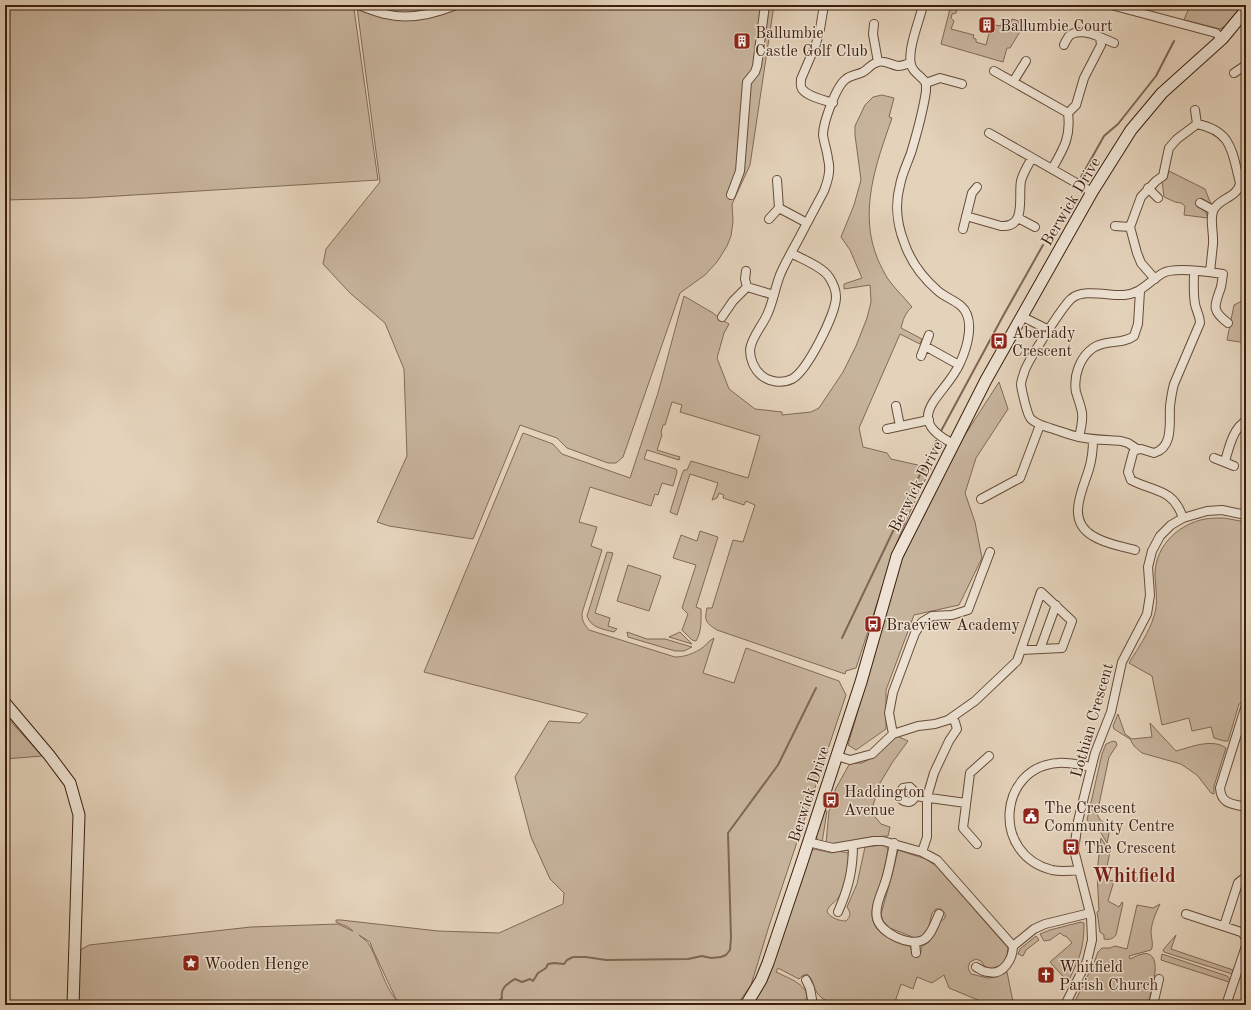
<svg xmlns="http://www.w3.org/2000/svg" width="1251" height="1010" font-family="'Old Standard TT',serif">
<rect width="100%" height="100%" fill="#e4d3bb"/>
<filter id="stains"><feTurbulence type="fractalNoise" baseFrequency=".005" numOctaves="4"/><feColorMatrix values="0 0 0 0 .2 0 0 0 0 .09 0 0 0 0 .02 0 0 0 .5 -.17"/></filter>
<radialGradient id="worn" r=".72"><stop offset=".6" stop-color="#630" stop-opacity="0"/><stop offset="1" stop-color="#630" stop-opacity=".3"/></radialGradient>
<path fill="#c7b49d" stroke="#826955" d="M35 5H343L354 9 378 180 85 198 5 200V8H21Z
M354 5H458L460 7 464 5H774L750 165 732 204 733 222 731 236 727 246 717 262 705 275 680 293 623 457 616 463H608L567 448 557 438 520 425 473 539 389 526 377 522 407 456 404 369 385 323 350 293 323 264 326 249 380 182 357 7Z
M951 5H958L956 13 952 14 951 18 954 21 951 29 974 35 973 38 976 39V42L986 45 989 33H992L995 25 1001 26 1002 20 1011 23 1012 19 1019 21V23L1024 25 1010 48H1007L1003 62 941 44Z
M1190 5H1242L1227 25 1220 29 1184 20Z
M882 95 894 98 889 117 892 118C876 164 858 212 878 260 881 266 884 273 888 279 895 289 904 297 912 307 905 313 903 320 901 328L922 339 920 344 900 334 859 428 863 447 887 453 891 459 931 468 913 505 897 542 856 668 846 671 845 674 717 630C706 623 704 621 707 608H712L733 540 743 542 755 505 746 501 744 505 723 498 724 495 719 493 717 498 712 500 718 483 690 474 677 515 670 512 682 474 684 470H687L691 461 748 478 760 436 680 412 682 405 672 402 665 425H663L661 432 662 435 657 450 680 457 679 460 647 450 644 459 676 469 677 472 673 486 662 483 658 495 655 494 651 506 590 487 579 522 597 527 591 546 602 550 582 613C582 621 584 624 589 630L675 657C684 657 692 654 699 650 705 647 708 641 714 638L703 673 734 683 746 648 839 681 846 695 769 926 751 985 737 1005H403L396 999 373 950 370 942 359 935C362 938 368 941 370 946 380 964 385 991 401 1005H73L75 953 89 945 251 927 338 924 353 931 348 927 336 922V920H341L438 931 499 933 563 904 564 893 550 879 531 837 515 777 549 721 580 723 588 714 424 672 523 433 553 444 562 454 630 478 658 393 684 296 713 313 719 318 729 324 724 333 717 358 729 389 755 409 782 412V415L811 412 819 408 843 372 856 346 867 318 871 302 870 285 844 289V284L862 278 850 250 841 237 854 205 861 180 855 135V126L865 105 873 97Z
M1169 171 1205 189 1211 204 1201 198 1197 206 1206 212 1208 218 1184 215 1185 206 1181 203 1175 202 1164 197 1162 181 1166 179Z
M1246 287V343L1227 340 1234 305 1244 300Z
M999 382 1008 409 976 458 965 493 975 522 982 558 959 605 914 615 886 690V729L856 750 848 745 902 558 963 438Z
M1224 518 1246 522V691L1242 703 1239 704 1228 741H1224L1214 738 1211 727 1192 731 1189 718 1162 725 1152 676 1129 663C1138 648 1149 633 1154 616 1159 602 1155 588 1155 573 1156 545 1179 524 1205 519 1211 518 1218 518 1224 518Z
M700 531 718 537 696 607 701 609C701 620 702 631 696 641L692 640 682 630 688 614 682 608 696 565 673 558 681 535 697 541Z
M607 552 613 553 595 613 610 618 608 626 617 629 614 632C603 629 591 628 587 616Z
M628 565 661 576 649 611 617 601Z
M627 632 647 639H665L692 647 684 651H675L628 637Z
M680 632 692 644 669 637Z
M1118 714 1125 734 1132 739 1152 737 1150 723 1176 751C1191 747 1212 738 1226 748L1214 786V794L1211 793 1197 775 1181 764 1142 753 1134 746 1130 739 1114 729 1113 726Z
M5 715 42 756 5 759Z
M895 735 908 741 892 763 880 783 871 812 881 824 890 827 888 836 871 837 833 845 826 843 829 811 834 800 835 790 850 763H862L874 757Z
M1113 741 1116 742 1117 745 1109 757 1097 814 1100 820 1108 825 1110 828 1107 843 1101 833 1087 820 1102 754 1106 744Z
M825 811H827L822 843C809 838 821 819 825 811Z
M1101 838 1106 846 1111 847 1105 876 1108 880 1114 881 1108 901 1119 907 1122 902 1123 903 1116 935C1113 939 1109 940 1104 939V935L1100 932 1097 912 1099 911 1097 872Z
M882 845 886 846 888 850C886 861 884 871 881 881 878 891 873 901 872 911 870 933 893 942 910 946L913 955 918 956 921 952V947L929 942 936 925 945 918V913L941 909H936L932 913 928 930H926L922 936 915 938 890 928 883 921 881 914 892 875 898 850 926 859 936 866 1008 948 1007 955 1003 964 991 969 985 967 981 961 976 959 970 962 968 968 971 974 988 978 996 977 1007 972 1013 1002 1003 1005H990L949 988 944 975 932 983 917 977 913 989 901 984 894 1005H860L854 1001C852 1003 849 1005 846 1005 836 1006 820 1000 816 991 813 985 813 979 807 974L802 976 799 979 778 968 776 972C788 978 813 986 805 1002L798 1005H750L809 852 814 849 832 853 839 851 848 853C850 864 845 888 839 897 835 903 828 905 827 912 831 918 839 921 846 921 851 916 851 913 847 907L857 884 865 847Z
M1160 904C1156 913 1152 921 1151 931 1151 938 1154 945 1151 950L1129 956 1130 959C1135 957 1143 952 1148 954 1163 958 1150 994 1148 1005H1073L1094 963 1098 952 1102 948H1110L1115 946 1127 949 1137 905 1153 908Z
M1081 922 1084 923C1084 950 1079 959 1068 982L1050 962 1072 943 1066 936H1064L1060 933 1050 940 1044 941 1040 934 1050 930Z
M1176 935 1171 949 1233 970 1232 974 1164 952 1163 950Z
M1036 936 1039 940 1026 950 1023 956 1018 954 1020 949Z
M1162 954 1227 976 1230 979 1229 982 1161 960Z"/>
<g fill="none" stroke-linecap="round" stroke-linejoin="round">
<path stroke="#7f6552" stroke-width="2" d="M1081 177 1104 136 1118 124 1156 76 1174 41
M941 431 1003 316 1043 245
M842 638 936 441
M469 1005 471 1004 475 1005 487 1001H499L502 998C500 988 507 984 515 979L522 982 530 979 533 981 538 973 546 968 548 964 554 963 564 964 567 960 573 957H586L606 960 688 959 702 956 711 958 721 957 726 955 730 950 731 938 728 833 778 765 816 688"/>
<g stroke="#664b38" stroke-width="10">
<path id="street" d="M358 5C367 8 376 12 385 14 408 20 434 14 456 5
M824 5 820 29 816 44 801 79C801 83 800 86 802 89 808 97 824 100 833 103
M923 5C920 20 904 56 913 69 916 74 922 77 926 83V91C923 112 917 133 911 153 907 164 902 174 900 185 895 203 897 224 904 242 910 260 923 278 938 291 945 297 954 300 961 306 976 319 967 348 960 363 946 396 899 417 954 444
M1111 5 1216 33 1222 39
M874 24 873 34 878 62
M1100 37 1114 43
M1064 45C1065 42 1067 39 1069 36 1076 29 1091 33 1100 37L1101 45 1084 78 1076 105 1068 113
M994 71 1068 113C1071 137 1064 148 1052 169
M1234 73 1246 65
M1013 82 1026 61
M926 83 940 78 962 84
M1195 110 1197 124
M989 133 1092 192
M1148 188 1158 198
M731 195 740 171 747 82 755 72 757 66 765 5
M1200 203 1213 210
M779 208 807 223
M966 216 1001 226C1027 228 1018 197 1021 181 1023 173 1028 165 1032 158
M1018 218 1035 227
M769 219 779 208 777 180
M1115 226 1130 227
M963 229 972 193 977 187
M791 253C802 259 823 267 829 277 833 283 836 291 836 297 836 314 807 371 792 379 782 384 769 382 761 375 754 369 750 359 750 350 751 338 762 326 767 315 773 302 775 288 780 275 785 263 791 253 797 242 806 225 815 208 824 191 828 180 831 170 828 159 827 150 824 143 823 135 823 123 836 86 846 79 851 75 857 75 863 72 868 69 871 64 878 62 885 60 891 65 898 66 903 66 906 64 910 63
M746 271 745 279 747 287
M1155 279 1141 263 1137 253 1130 227 1141 197 1156 181 1163 176 1169 148 1177 139 1197 124C1233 131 1232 153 1240 183 1238 197 1220 198 1214 209 1209 218 1214 233 1213 244 1212 253 1211 262 1210 272
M1021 316 1049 330
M722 317 733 301 747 287 774 295
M925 346 959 365
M921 356 929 335
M896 406 900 426
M887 429 929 420
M1079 437C1081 429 1083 421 1082 413 1081 406 1078 399 1076 392 1073 376 1080 357 1093 348 1106 339 1122 345 1134 336L1138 324 1140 291
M1093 439C1093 449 1092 459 1089 469 1082 492 1066 520 1093 536 1105 544 1121 546 1135 550
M1137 449 1128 443 1121 441C1108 440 1093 440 1079 437 1069 435 1060 431 1050 428 1044 426 1036 424 1031 419 1027 415 1022 391 1021 385 1021 381 1023 376 1024 373 1026 363 1063 306 1071 299 1082 288 1109 296 1124 295 1141 294 1149 281 1163 273 1174 267 1210 272 1223 274 1222 279 1222 285 1220 290 1214 307 1212 311 1228 323
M1214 458 1234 466
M1225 461C1229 448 1233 428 1246 421
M981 499 1020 478 1040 425
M1183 518C1173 488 1154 492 1131 480L1128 472 1133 453 1135 450 1141 449 1154 453C1174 447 1169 422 1170 406 1171 398 1172 391 1174 384L1200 323C1200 316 1196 310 1195 304 1193 293 1194 281 1194 271
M1040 649 1056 605
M1246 705 1220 788C1221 804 1232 804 1246 807
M893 734 889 713 893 692 915 633 922 622 932 616 952 615 968 610 990 552
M837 756 850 760 872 754 893 734 918 726 935 724 948 720 975 701 1017 661 1041 592 1072 621 1062 648 1021 650
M915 796C913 802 908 804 902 800L899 794 903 788 910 787 915 792V796L966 803
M808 842 833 848 874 841H883L922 852 937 860 1013 946C1013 959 1003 976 988 972 983 972 980 969 976 967
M894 843C892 854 890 865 887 876 884 889 874 905 877 918 880 933 910 947 923 940 931 936 935 923 939 914
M977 844 963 828 970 773 989 756
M922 852 927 837V797L934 773 949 741 957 729 955 722 951 718
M1079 870C1070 871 1061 872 1052 870 991 855 998 767 1058 763 1069 762 1080 765 1091 767
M838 912C848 889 853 871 853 845
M1186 914 1241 932 1246 937
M1224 926 1238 883 1243 879H1246
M915 942 916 953
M1013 946 1034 929 1045 924 1090 913
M806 980 810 988 813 1005
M812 1005H824
M1065 1005 1087 961 1092 940 1091 917 1074 850 1078 821 1095 753 1111 712 1122 662 1147 614 1150 595 1148 567 1152 551 1160 536 1171 525 1183 518 1207 511 1222 510 1246 515
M1153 1005 1159 979
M1226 1005 1246 946"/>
</g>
<g stroke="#3c1e0d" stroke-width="13">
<path id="secondary" d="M5 703 49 755 70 783 79 815 73 1005
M746 1005 761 980 768 963 802 862 861 682 897 556 986 380 1092 192 1131 130 1162 93 1222 39 1246 10"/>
</g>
<use href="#street" stroke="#ede2d3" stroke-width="8"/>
<use href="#secondary" stroke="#ede2d3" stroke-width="11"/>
</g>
<defs>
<g id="building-square" transform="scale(0.9)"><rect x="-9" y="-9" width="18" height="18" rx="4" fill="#8f2418" stroke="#ede2d3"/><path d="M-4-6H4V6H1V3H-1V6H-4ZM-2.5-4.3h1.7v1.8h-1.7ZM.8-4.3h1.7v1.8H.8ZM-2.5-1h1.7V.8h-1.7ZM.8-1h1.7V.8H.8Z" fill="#fff"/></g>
<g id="bus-square" transform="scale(0.9)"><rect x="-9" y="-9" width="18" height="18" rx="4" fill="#8f2418" stroke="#ede2d3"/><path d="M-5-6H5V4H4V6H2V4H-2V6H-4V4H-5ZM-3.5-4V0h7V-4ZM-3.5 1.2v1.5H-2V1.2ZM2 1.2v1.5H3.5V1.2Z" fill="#fff"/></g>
<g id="civic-square" transform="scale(0.9)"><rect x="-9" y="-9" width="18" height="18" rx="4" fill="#8f2418" stroke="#ede2d3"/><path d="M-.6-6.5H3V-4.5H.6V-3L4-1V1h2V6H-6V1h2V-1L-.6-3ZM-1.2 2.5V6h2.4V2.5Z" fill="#fff"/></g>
<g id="sight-square" transform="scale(0.9)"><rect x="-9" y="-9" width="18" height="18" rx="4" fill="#8f2418" stroke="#ede2d3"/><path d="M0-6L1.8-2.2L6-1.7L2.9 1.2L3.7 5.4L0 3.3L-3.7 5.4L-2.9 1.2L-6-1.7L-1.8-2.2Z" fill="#fff"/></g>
<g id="church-square" transform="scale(0.9)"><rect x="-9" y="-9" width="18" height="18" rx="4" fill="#8f2418" stroke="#ede2d3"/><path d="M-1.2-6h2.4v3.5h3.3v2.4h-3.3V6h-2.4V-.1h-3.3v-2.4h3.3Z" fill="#fff"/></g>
</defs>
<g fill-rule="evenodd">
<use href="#building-square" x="987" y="25"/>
<use href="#building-square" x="742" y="41"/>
<use href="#bus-square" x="999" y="341"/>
<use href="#bus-square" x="873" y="624"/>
<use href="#bus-square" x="831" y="800"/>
<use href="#civic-square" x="1031" y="816"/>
<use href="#bus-square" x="1071" y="847"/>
<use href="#sight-square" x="191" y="963"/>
<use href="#church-square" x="1046" y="975"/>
</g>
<g text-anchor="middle" stroke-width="3" stroke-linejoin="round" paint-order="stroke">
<g font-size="16" fill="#3c1e0d" stroke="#ede2d3" text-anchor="start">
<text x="1000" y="31">Ballumbie Court</text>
<text x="755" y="38">Ballumbie<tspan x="755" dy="18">Castle Golf Club</tspan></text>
<text x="1012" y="338">Aberlady<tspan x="1012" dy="18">Crescent</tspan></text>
<text x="886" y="630">Braeview Academy</text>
<text x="844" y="797">Haddington<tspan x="844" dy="18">Avenue</tspan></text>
<text x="1044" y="813">The Crescent<tspan x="1044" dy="18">Community Centre</tspan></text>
<text x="1084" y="853">The Crescent</text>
<text x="204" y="969">Wooden Henge</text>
<text x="1059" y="972">Whitfield<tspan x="1059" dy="18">Parish Church</tspan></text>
</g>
<g font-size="16" fill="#3c1e0d" stroke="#ede2d3">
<text transform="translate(1070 201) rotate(-59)" y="6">Berwick Drive</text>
<text transform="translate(915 486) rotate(-63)" y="6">Berwick Drive</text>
<text transform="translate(1091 720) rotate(-74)" y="6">Lothian Crescent</text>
<text transform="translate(808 794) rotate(-72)" y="6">Berwick Drive</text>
</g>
<g font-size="20" font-weight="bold" fill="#7a1f14" stroke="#ede2d3">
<text x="1134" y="882">Whitfield</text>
</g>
</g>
<rect width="1251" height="1010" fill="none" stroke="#e4d3bb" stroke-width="20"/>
<rect x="6" y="6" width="1239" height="998" fill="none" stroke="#3c1e0d" stroke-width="2"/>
<rect x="10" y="10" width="1231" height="990" fill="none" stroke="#3c1e0d"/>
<rect width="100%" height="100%" filter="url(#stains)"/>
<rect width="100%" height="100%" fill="url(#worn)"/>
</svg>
